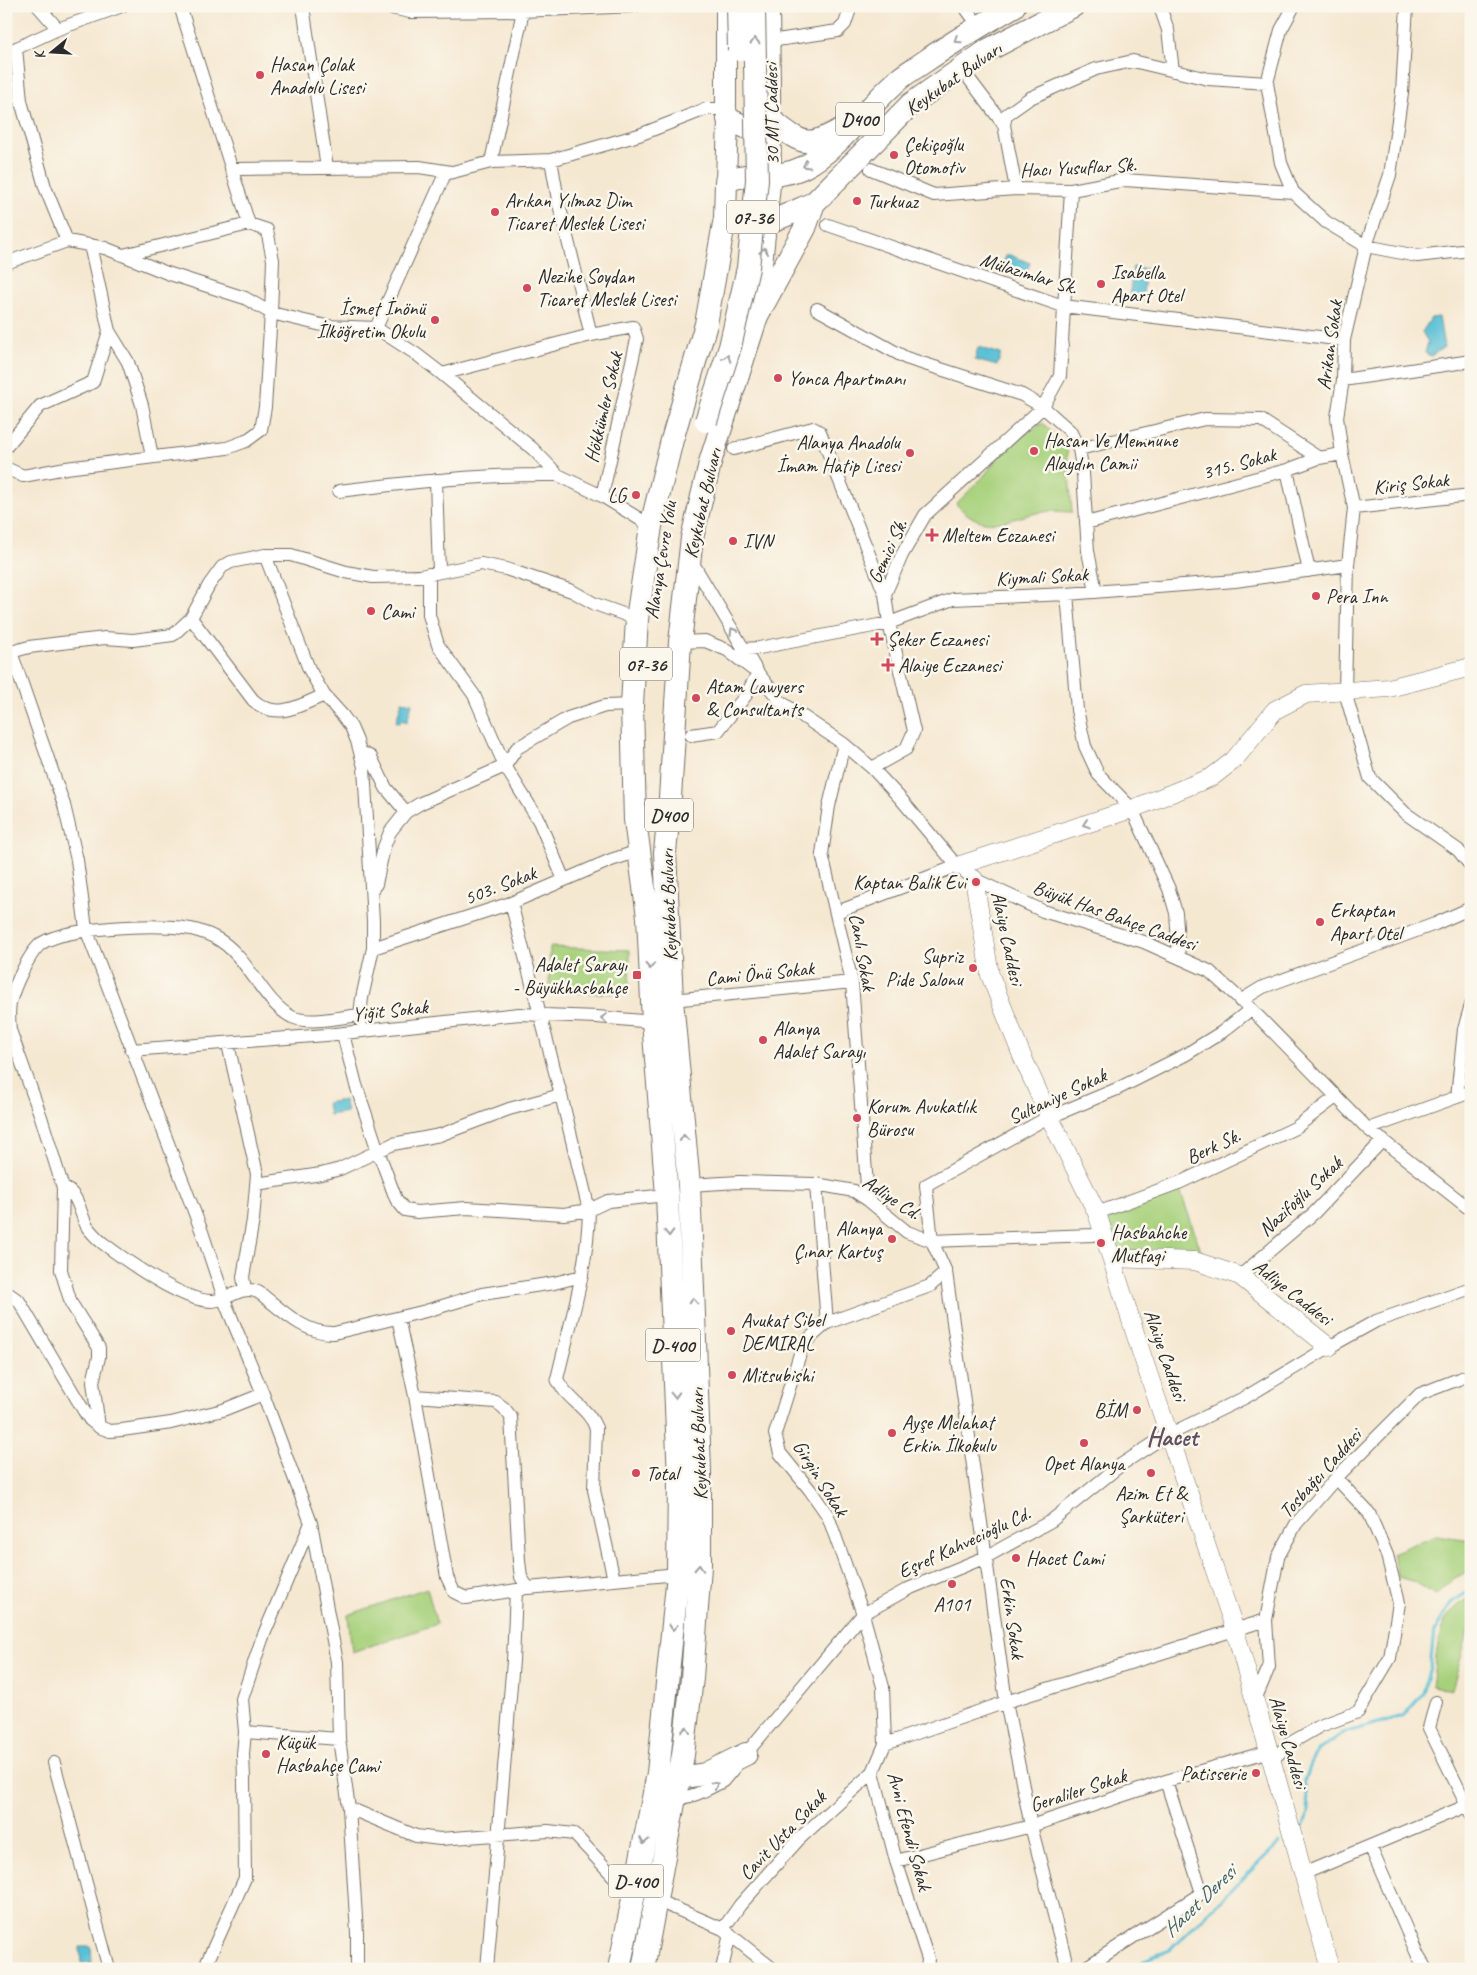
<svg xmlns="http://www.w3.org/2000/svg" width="1477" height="1975" font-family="Caveat,sans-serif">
<rect width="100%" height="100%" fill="#fbf7ec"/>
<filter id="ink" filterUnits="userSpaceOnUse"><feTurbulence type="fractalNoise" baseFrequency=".02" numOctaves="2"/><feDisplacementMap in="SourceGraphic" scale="10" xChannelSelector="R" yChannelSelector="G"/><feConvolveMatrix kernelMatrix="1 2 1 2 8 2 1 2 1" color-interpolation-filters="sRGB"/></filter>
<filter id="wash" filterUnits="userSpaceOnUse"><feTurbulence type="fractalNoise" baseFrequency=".0096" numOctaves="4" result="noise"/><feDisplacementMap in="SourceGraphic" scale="20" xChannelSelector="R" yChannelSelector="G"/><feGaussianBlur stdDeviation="1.12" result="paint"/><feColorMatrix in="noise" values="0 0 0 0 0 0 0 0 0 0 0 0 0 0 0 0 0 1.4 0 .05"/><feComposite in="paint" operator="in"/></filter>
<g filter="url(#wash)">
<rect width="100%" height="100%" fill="#f5e8d1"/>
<path fill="#a7d17c" stroke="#697e54" d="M1043 423 1067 449 1072 512C1063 512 1053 510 1044 512 1009 516 987 538 956 504L983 477 1012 441Z
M550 947 630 950 629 994 549 992Z
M1179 1187 1202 1254H1115L1102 1214Z
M1436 1535 1471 1540V1570L1453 1579 1436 1595 1415 1582 1398 1577 1392 1553Z
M427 1588 437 1624 352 1652 348 1615Z
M1471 1597V1632L1468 1633 1452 1690 1432 1686C1435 1667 1437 1637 1445 1621 1450 1610 1461 1603 1471 1597Z"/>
<path fill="#58c0d5" stroke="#427680" d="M1007 254 1030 263 1025 275 1002 266Z
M1133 267 1146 269 1142 301 1129 299Z
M1439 317 1444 347 1431 356 1425 353 1428 342 1422 332 1431 318Z
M978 347 1001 354 997 366 975 360Z
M402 701 412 703 407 722 401 720 400 723 396 722Z
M344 1100 347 1112 329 1115 327 1103Z
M80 1947H91L92 1962 81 1963Z"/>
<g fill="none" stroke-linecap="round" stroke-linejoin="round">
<path stroke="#58c0d5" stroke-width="3" d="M1302 1828 1309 1812 1304 1781 1310 1764 1319 1750 1343 1733 1403 1716 1423 1693 1430 1667 1434 1632 1452 1602 1471 1590
M1131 1969 1147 1959 1170 1950 1279 1843"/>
</g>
</g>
<g filter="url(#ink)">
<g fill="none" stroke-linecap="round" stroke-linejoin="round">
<g stroke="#726d65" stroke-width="14">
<path id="street" d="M38 6 58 29
M303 6 327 168
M381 6 410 12 522 11 635 6
M964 6 979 26
M1294 6 1281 30 1267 83 1281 163 1293 192 1326 222 1366 246 1417 256 1471 250
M1407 6 1402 93 1390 175 1366 246 1344 340 1343 380 1337 417 1342 454 1354 508 1348 565 1345 692 1370 778 1405 813 1458 850 1471 866
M1160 7 1168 30 1173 71
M770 41 838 31 845 24 851 6
M16 48 21 101 45 187 67 241
M6 53 58 29 122 6
M970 80 1004 125
M551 160 558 200 591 335
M491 162 524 6
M231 169 419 167 451 172
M871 169 934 195 1016 189 1071 190 1125 180 1293 192
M1016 189 1004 125 1006 115 1030 98 1096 69 1133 61 1208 79 1267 83
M828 225 1063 306 1344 340
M123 255 249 224 180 6
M6 263 67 241 105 248 167 273 245 298 271 313 326 326 376 328 416 354 442 374 533 449 558 475 602 496 651 526
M817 309 906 358 1022 395 1043 407 1070 431 1079 449 1083 473 1088 551 1096 592
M376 328 445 174 491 162 551 160 639 135 706 109H726
M109 331 128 362 142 405 152 457
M442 374 591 335 633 327 637 339 602 496
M1343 380 1471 361
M6 447 40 406 93 382 109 331 90 245
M734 449 813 428 820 432 885 594
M1079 449 1205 419 1261 420 1319 458
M6 468 23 476 66 468 227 448 246 441 261 430 265 407 271 313 273 260 267 230 249 224
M1287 470 1309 571
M436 480 439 572
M339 491C412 482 485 474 558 475
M1354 508 1471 495
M1086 523 1287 470 1319 458 1342 454
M265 555 309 669 324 695 343 716 351 727 357 741 364 767 373 921V948L362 998 360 1015 361 1021
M691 560 758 673 781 702 844 744 872 768 900 798 957 866 974 879 1043 911 1144 942 1209 971 1251 1009 1368 1129 1471 1210
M429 574V615L438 645 474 695 505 766 539 821 564 880
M1067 594 1077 710 1085 746 1098 774 1132 809 1169 889 1176 913 1179 957
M191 618 253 700C276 721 299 706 324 695
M680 642 705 641 727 650 752 669
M6 648 11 652 64 805 77 860 86 929 202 1232 227 1307 263 1394 311 1523 337 1662 339 1739 349 1808 357 1933V1969
M743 649 759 648 889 623 953 599 1067 594 1235 581 1348 565
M11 652 29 647 61 643 105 638 133 640 173 635 191 618 209 585 222 567 231 562 265 555H291L346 572 373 577 420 576 481 564 506 569 572 591 595 604 637 619
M691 735 718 731 746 695 758 673
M844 744 829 806 822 854 852 982 868 1200
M361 752 371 757 386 788 406 812
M872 768 906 749 914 731 889 623 885 594 902 555 925 515 1043 407 1060 376 1071 190
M373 888 376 884 384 847 390 832 406 812 421 803 505 766 517 748 568 718 605 706 632 705
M837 912 957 866
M373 948 511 903 611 860 639 851
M672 1000 852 982
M1240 1001 1263 987 1435 924 1471 908
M343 1034 356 1085 378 1151 396 1199 405 1210 417 1212 466 1208 564 1214 589 1210 561 1095 511 903
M228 1044 257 1174 253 1220 243 1277 245 1290
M131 1050 326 1035 519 1014 597 1017 653 1022
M1457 1097 1464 1029 1471 1005
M1368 1129 1471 1092
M256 1184 321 1174 340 1169 393 1144 440 1135 509 1109 561 1095
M816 1184 827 1323
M689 1185 739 1182 816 1184 854 1191 868 1200 907 1232 932 1241 1093 1235 1103 1232
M63 1188C79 1192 80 1216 88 1228 93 1234 98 1240 104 1244 128 1262 183 1301 211 1301 226 1301 241 1286 255 1291 261 1292 266 1299 271 1302 289 1317 309 1334 334 1333L426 1311 482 1294 554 1283 582 1276
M1097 1213 1181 1182 1295 1128 1336 1097
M1240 1276 1314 1213 1383 1140
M6 1292 19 1301 84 1411 90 1420 99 1427 110 1431 122 1430 171 1423 223 1410 263 1394
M398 1318 415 1396 447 1577 454 1592 466 1598 523 1589
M415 1396 496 1402 504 1408 511 1417 519 1561 521 1577 528 1588 678 1574
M99 1427 93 1382 99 1357V1348L71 1303 61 1270 63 1188 41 1117 10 1030C9 1020 8 1009 11 999 15 985 30 951 42 943 68 927 153 924 184 928 195 929 206 933 216 938 248 955 262 1002 292 1017 309 1025 341 1017 360 1015
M614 1580 594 1490 596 1428C588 1407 566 1399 557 1379 570 1323 588 1268 589 1210L608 1201 667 1195
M1255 1700 1269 1667 1266 1620 1278 1557 1296 1524 1336 1478 1420 1394 1464 1377H1471
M1436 1702 1429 1728 1471 1814
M245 1732 242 1699 262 1639 311 1523
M885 1744 1006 1702 1266 1620
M1272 1760 1289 1744 1320 1726 1358 1712 1390 1658 1399 1603 1387 1555 1369 1513 1336 1478
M54 1763 109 1969
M670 1797C688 1801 708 1789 723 1781L863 1614 908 1589 986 1557 1051 1521 1122 1464 1162 1438 1246 1397 1329 1347 1376 1321 1471 1288
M349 1808 416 1836 440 1839 548 1831 574 1834 633 1897
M1370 1846 1418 1956 1426 1969
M896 1861 1031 1826 1166 1781 1270 1751
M1305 1873 1471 1804
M656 1900 723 1929 773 1969
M723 1929 740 1905 799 1839 873 1772
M204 1969 245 1878 244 1778 243 1754 245 1732 339 1739
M487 1969 513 1661 516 1590
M722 1969 730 1934
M927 1969 928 1959 896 1861 873 1772 885 1744 883 1687 863 1614 828 1516 810 1490 780 1453 775 1434 803 1344 827 1323 930 1286 946 1272
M1068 1969 1031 1826 1006 1702 946 1272 932 1241 926 1185 1043 1120 1117 1089 1185 1055 1222 1032 1251 1009
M1083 1969 1202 1893 1166 1781"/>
</g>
<g stroke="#726d65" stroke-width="19">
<path id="secondary" d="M957 866 1132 809 1212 777 1234 760 1275 710 1306 694 1389 688 1471 667
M974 879 990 975 1022 1056 1050 1118 1097 1213 1142 1355 1235 1630 1330 1969
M1112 1258 1195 1261 1240 1276 1329 1347"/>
</g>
<g stroke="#726d65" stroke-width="22">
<path id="primary" d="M726 6V109L728 119 726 181
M757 314 771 175 769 6"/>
</g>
<g stroke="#726d65" stroke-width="24">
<path id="highway" d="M728 119 752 130 767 126 771 120C802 143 805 150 842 129
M736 222C760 231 792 212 814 203
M679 1778 705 1774 746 1754
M619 1969 658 1773 678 1574 679 1478 667 1195 653 1022 648 917 635 820 632 705 637 619 651 526 672 440 706 324 725 218 726 181C755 169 776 181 804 167 839 149 866 108 896 82 904 74 914 69 924 62 953 42 983 24 1014 6
M643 1969 683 1755 692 1678 700 1566V1471L689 1185 672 1000 665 852 669 813 680 642 692 538 711 459 757 316 805 228 814 203 911 104 988 50 1073 6"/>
</g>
<use href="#street" stroke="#fff" stroke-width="12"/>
<use href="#secondary" stroke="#fff" stroke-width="18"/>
<use href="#primary" stroke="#fff" stroke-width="20"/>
<use href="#highway" stroke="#fff" stroke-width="22"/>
<g stroke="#726d65" stroke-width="24" stroke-linecap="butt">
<path id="highway-bridge" d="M738 6 739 50
M706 421 730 347 748 268 757 180 754 6"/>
</g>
<use href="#highway-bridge" stroke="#fff" stroke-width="22"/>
</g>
<defs><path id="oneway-chevron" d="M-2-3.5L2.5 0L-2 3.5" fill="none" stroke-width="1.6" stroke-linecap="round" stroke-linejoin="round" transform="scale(1.25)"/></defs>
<g stroke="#a0a0a0">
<use href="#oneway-chevron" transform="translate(957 40) rotate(147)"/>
<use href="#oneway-chevron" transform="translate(755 41) rotate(-91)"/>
<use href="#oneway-chevron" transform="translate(806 165) rotate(153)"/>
<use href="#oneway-chevron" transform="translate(764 251) rotate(-84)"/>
<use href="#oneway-chevron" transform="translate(727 358) rotate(-72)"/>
<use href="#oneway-chevron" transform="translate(733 631) rotate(-120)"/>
<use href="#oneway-chevron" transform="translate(1086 824) rotate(162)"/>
<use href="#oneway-chevron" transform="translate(650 966) rotate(87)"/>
<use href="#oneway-chevron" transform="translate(604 1018) rotate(-175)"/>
<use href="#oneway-chevron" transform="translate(684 1138) rotate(-95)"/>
<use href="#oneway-chevron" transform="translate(669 1233) rotate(88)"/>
<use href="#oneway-chevron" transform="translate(693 1301) rotate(-92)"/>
<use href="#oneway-chevron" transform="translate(675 1395) rotate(88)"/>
<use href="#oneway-chevron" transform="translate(699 1568) rotate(-87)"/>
<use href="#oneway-chevron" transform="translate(673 1627) rotate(95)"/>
<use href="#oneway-chevron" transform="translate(686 1730) rotate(-83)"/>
<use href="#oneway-chevron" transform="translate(715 1785) rotate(-29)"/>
<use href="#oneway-chevron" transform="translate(644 1841) rotate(101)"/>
</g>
</g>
<g fill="#d1495b" stroke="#fbf7ec" stroke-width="2">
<circle cx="260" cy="75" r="5"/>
<circle cx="894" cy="155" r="5"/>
<circle cx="857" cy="201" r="5"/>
<circle cx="495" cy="212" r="5"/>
<circle cx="1101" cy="284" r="5"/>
<circle cx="527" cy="288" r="5"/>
<circle cx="435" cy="320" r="5"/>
<circle cx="778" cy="378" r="5"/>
<circle cx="1034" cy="451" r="5"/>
<circle cx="910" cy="453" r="5"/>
<circle cx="636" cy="495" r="5"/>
<path d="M929.5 527.5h5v5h5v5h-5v5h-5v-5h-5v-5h5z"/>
<circle cx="733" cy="541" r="5"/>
<circle cx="1316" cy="596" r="5"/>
<circle cx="371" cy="611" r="5"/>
<path d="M874.5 631.5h5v5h5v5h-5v5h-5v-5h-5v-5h5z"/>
<path d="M885.5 657.5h5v5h5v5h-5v5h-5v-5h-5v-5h5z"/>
<circle cx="696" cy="698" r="5"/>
<circle cx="976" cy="882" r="5"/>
<circle cx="1320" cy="922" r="5"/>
<circle cx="973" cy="968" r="5"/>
<rect x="632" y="970" width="10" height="10" rx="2.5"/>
<circle cx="763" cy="1040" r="5"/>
<circle cx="857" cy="1118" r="5"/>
<circle cx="892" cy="1239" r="5"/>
<circle cx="1101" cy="1243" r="5"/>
<circle cx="731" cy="1331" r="5"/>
<circle cx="732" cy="1375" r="5"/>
<circle cx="1137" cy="1410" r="5"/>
<circle cx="892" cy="1433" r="5"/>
<circle cx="1084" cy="1443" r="5"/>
<circle cx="636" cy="1473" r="5"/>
<circle cx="1151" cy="1473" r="5"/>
<circle cx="1016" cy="1558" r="5"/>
<circle cx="952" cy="1584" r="5"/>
<circle cx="266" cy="1754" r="5"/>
<circle cx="1256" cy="1773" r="5"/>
</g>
<g text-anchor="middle" stroke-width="5" stroke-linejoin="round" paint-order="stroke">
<g fill="#fbf7ec" stroke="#696865" stroke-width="1">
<rect x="836" y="102.5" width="48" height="33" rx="4"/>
<rect x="727" y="200.5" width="52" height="33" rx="4"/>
<rect x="620" y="647.5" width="52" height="33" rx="4"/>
<rect x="645" y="798.5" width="48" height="33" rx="4"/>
<rect x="645.5" y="1328.5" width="55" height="33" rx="4"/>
<rect x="608.5" y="1864.5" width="55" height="33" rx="4"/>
</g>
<g font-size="19" font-weight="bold" fill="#2b2b2b">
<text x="860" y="126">D400</text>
<text x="753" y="224">07-36</text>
<text x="646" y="671">07-36</text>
<text x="669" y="822">D400</text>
<text x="673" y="1352">D-400</text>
<text x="636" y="1888">D-400</text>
</g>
<g font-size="20" fill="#2b2b2b" stroke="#fbf7ec" text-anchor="start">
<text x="270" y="71">Hasan Çolak<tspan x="270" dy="23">Anadolu Lisesi</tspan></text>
<text x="904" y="151">Çekiçoğlu<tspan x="904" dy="23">Otomotiv</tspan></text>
<text x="505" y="207">Arıkan Yılmaz Dim<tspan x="505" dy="23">Ticaret Meslek Lisesi</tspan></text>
<text x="867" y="208">Turkuaz</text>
<text x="1111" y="279">Isabella<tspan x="1111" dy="23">Apart Otel</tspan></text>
<text x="537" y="283">Nezihe Soydan<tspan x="537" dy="23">Ticaret Meslek Lisesi</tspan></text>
<text x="425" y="315" text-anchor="end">İsmet İnönü<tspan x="425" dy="23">İlköğretim Okulu</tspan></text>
<text x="788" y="385">Yonca Apartmanı</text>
<text x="1044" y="447">Hasan Ve Memnune<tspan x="1044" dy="23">Alaydın Camii</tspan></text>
<text x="900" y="449" text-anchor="end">Alanya Anadolu<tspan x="900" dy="23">İmam Hatip Lisesi</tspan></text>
<text x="626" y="502" text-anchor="end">LG</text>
<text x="942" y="542">Meltem Eczanesi</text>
<text x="743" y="548">IVN</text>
<text x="1326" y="603">Pera Inn</text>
<text x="381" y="618">Cami</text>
<text x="887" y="646">Şeker Eczanesi</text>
<text x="898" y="672">Alaiye Eczanesi</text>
<text x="706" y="693">Atam Lawyers<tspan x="706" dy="23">&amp; Consultants</tspan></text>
<text x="966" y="889" text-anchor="end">Kaptan Balik Evi</text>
<text x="1330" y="917">Erkaptan<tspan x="1330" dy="23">Apart Otel</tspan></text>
<text x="963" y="963" text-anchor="end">Supriz<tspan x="963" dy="23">Pide Salonu</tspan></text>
<text x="627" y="971" text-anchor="end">Adalet Sarayı<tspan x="627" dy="23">- Büyükhasbahçe</tspan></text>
<text x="773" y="1035">Alanya<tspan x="773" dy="23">Adalet Sarayı</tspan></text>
<text x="867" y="1113">Korum Avukatlık<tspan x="867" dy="23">Bürosu</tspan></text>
<text x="882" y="1235" text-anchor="end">Alanya<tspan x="882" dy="23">Çınar Kartuş</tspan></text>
<text x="1111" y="1239">Hasbahche<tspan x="1111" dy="23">Mutfagi</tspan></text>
<text x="741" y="1327">Avukat Sibel<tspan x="741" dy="23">DEMIRAL</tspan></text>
<text x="742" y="1382">Mitsubishi</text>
<text x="1127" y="1417" text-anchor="end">BİM</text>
<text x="902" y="1429">Ayşe Melahat<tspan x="902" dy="23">Erkin İlkokulu</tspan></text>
<text x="1084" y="1470" text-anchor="middle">Opet Alanya</text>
<text x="646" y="1480">Total</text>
<text x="1151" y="1500" text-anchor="middle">Azim Et &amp;<tspan x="1151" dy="23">Şarküteri</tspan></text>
<text x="1026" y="1565">Hacet Cami</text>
<text x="952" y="1611" text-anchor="middle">A101</text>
<text x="276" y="1749">Küçük<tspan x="276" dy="23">Hasbahçe Cami</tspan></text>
<text x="1246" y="1780" text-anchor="end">Patisserie</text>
</g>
<g font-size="20" fill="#2b2b2b" stroke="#fbf7ec">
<text transform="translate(953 78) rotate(-35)" y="7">Keykubat Bulvarı</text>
<text transform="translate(771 114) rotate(-91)" y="7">30 MT Caddesi</text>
<text transform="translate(1078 167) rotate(-3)" y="7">Hacı Yusuflar Sk.</text>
<text transform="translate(1029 273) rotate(17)" y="7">Mülazımlar Sk.</text>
<text transform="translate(1329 345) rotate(-82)" y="7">Arikan Sokak</text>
<text transform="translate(603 407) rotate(-77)" y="7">Hökkümler Sokak</text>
<text transform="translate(1239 463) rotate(-15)" y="7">315. Sokak</text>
<text transform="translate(1411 483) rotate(-6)" y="7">Kiriş Sokak</text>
<text transform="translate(702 503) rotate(-77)" y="7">Keykubat Bulvarı</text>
<text transform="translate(887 551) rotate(-65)" y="7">Gemici Sk.</text>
<text transform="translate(660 560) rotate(-81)" y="7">Alanya Çevre Yolu</text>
<text transform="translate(1042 576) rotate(-3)" y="7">Kiymali Sokak</text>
<text transform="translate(500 885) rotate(-21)" y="7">503. Sokak</text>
<text transform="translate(668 905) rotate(-92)" y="7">Keykubat Bulvarı</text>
<text transform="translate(1115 915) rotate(20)" y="7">Büyük Has Bahçe Caddesi</text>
<text transform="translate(1008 938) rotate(78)" y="7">Alaiye Caddesi</text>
<text transform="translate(863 952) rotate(80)" y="7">Canlı Sokak</text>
<text transform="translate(760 973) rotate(-6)" y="7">Cami Önü Sokak</text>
<text transform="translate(390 1010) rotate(-6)" y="7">Yiğit Sokak</text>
<text transform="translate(1057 1096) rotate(-25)" y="7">Sultaniye Sokak</text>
<text transform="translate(1213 1146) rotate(-25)" y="7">Berk Sk.</text>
<text transform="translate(1300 1196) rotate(-43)" y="7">Nazifoğlu Sokak</text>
<text transform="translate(892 1197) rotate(33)" y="7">Adliye Cd.</text>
<text transform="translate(1293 1292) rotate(38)" y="7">Adliye Caddesi</text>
<text transform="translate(1166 1355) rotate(71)" y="7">Alaiye Caddesi</text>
<text transform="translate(698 1444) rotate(-92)" y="7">Keykubat Bulvarı</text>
<text transform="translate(1320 1473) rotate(-48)" y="7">Tosbağcı Caddesi</text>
<text transform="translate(821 1478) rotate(58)" y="7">Girgin Sokak</text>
<text transform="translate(964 1542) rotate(-25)" y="7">Eşref Kahvecioğlu Cd.</text>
<text transform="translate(1013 1618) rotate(82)" y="7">Erkin Sokak</text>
<text transform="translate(1289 1742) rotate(74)" y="7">Alaiye Caddesi</text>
<text transform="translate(1078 1790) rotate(-18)" y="7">Geraliler Sokak</text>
<text transform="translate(910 1831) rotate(75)" y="7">Avni Efendi Sokak</text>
<text transform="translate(782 1835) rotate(-46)" y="7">Cavit Usta Sokak</text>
</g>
<g font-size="21" font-style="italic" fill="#3b5f66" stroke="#fbf7ec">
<text transform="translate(1199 1901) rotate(-44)" y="7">Hacet Deresi</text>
</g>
<g font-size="25" font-weight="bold" fill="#605162" stroke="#fbf7ec">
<text x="1172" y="1445">Hacet</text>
</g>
</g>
<rect width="1477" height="1975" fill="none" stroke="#fbf7ec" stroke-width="25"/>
<g transform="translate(52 52) rotate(252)" stroke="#fbf7ec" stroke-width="4" paint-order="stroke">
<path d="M0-4L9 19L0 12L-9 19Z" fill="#2b2b2b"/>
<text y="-8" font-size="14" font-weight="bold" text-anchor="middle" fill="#2b2b2b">K</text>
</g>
</svg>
